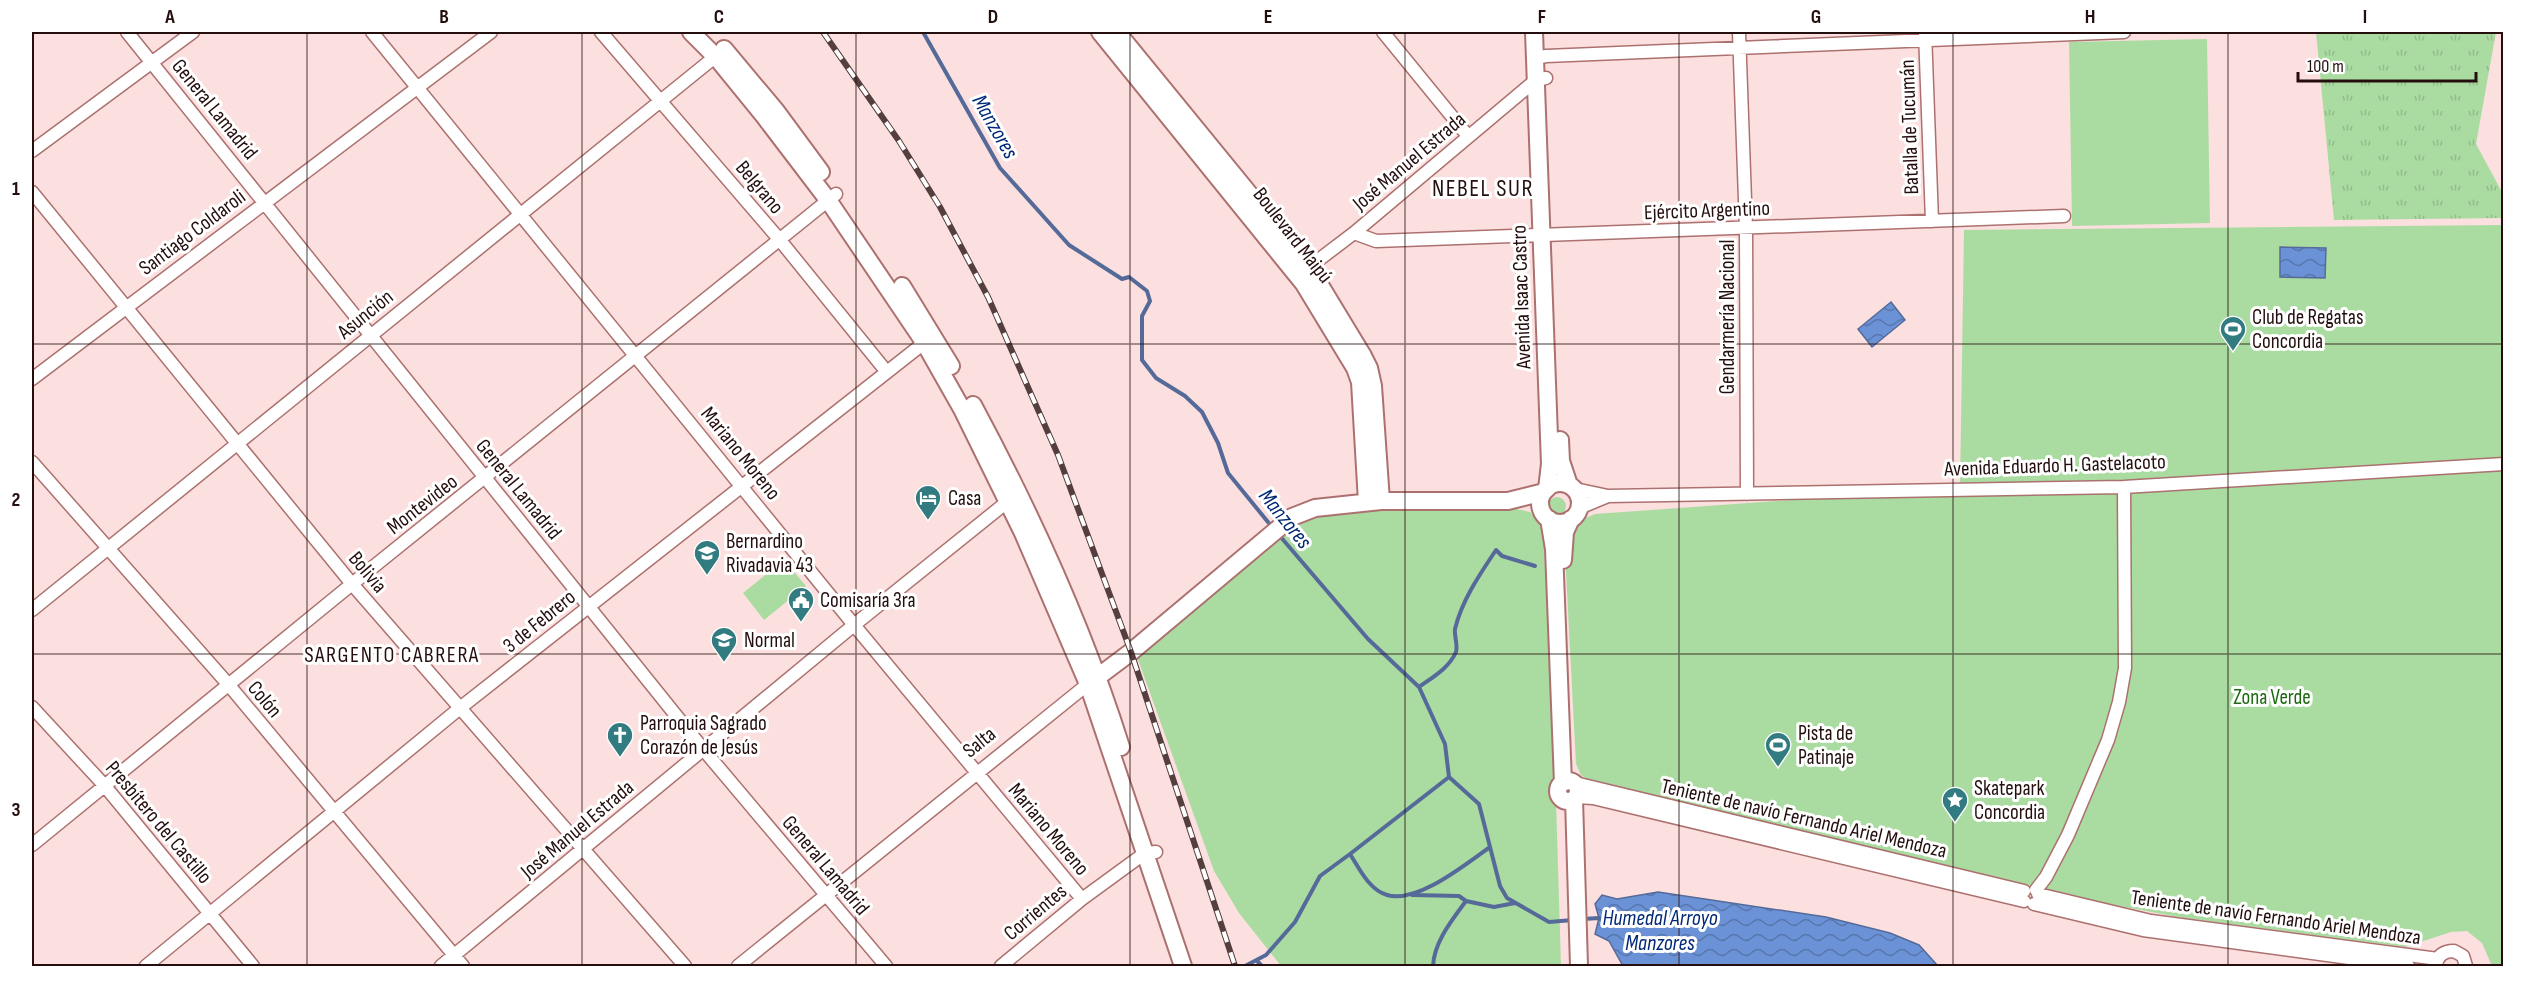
<svg xmlns="http://www.w3.org/2000/svg" width="2535" height="998" font-family="'Sofia Sans Condensed',sans-serif">
<defs>
<pattern id="grass-tufts" width="24" height="20" patternUnits="userSpaceOnUse" patternTransform="scale(1.5)"><rect width="24" height="20" fill="#aadca2"/><path d="M3 7l-1-3M5 7V3M7 7l1-3M15 17l-1-3M17 17v-4M19 17l1-3" fill="none" stroke="#92bc8a"/></pattern>
<pattern id="water-waves" width="16" height="10" patternUnits="userSpaceOnUse" patternTransform="scale(1.5)"><rect width="16" height="10" fill="#6b92d6"/><path d="M0 5q4-4 8 0t8 0" fill="none" stroke="#5876ac"/></pattern>
</defs>
<rect width="100%" height="100%" fill="#fbe0df"/>
<path fill="url(#grass-tufts)" d="M2316 32H2496L2476 144 2503 194V218L2334 220Z
M1548 506a9 9 0 1 1 18 0a9 9 0 1 1-18 0Z"/>
<path fill="#aadca2" d="M2207 39 2210 223 2072 226 2069 42Z
M2503 225V966H2492L2482 943 2467 931 2451 932 2405 947 2178 917 2098 902 1590 781 1581 775 1576 764 1565 553 1576 522 1595 514 1960 488 1964 230Z
M1512 508 1530 512 1543 527 1556 779 1552 790 1556 800 1561 966H1281L1239 913 1214 871 1136 654 1305 520 1318 515 1379 509Z
M784 560 806 586 764 620 743 593Z"/>
<path fill="url(#water-waves)" stroke="#566a9a" stroke-width="1.5" d="M2280 247 2326 248 2325 278 2280 277Z
M1891 302 1905 320 1872 347 1858 329Z
M1658 892 1826 917 1890 933 1919 945 1938 966H1623L1609 941 1595 934 1599 918 1595 904 1602 895 1617 899Z"/>
<g fill="none" stroke-linecap="round" stroke-linejoin="round">
<path stroke="#566a9a" stroke-width="4" d="M923 32 1000 168 1069 245 1122 279 1129 277 1147 291 1150 301 1142 316V360L1156 378 1185 396 1202 412 1218 443 1228 473 1272 527
M1279 535 1368 639 1419 687 1445 744 1449 777 1479 804 1500 886 1507 898 1549 922 1573 920
M1419 687C1433 677 1449 668 1456 652 1458 644 1454 636 1455 629 1462 600 1480 574 1496 550L1502 556 1535 566
M1350 854 1449 777
M1412 895 1459 896 1466 901
M1583 919 1599 918 1602 920
M1257 961 1262 966
M1245 966 1266 955 1295 922 1320 876 1350 854C1359 868 1369 890 1387 895 1417 904 1466 864 1490 847
M1433 966C1434 942 1452 920 1466 901L1494 907 1515 903"/>
<g stroke="#ac716f" stroke-width="15">
<path id="street" d="M127 32 703 749 886 966
M372 32 854 625 1082 899
M601 32 779 239 886 371
M1383 32 1468 136
M1739 32 1746 228 1747 494
M1925 32 1932 221
M1535 58 1546 56 2124 32
M32 151 193 32
M32 192 352 584 685 966
M1354 233 1376 241 2064 216
M1304 271 1354 233 1536 80 1546 78
M32 379 491 32
M32 462 228 684 463 966
M1575 489 1608 496 2124 487 2504 464
M1579 508 1608 496
M32 610 721 52
M32 707 104 785 253 966
M1575 783 2024 891
M1576 797 1593 798 2024 901
M32 845 352 584 836 194
M2036 890 2046 877 2068 835 2108 740 2119 702 2125 668 2124 487
M2038 894 2151 921 2438 959
M2034 904 2143 930 2408 966
M2436 965C2438 955 2444 951 2454 951L2463 956 2466 966
M146 966 460 708 929 339
M441 966 854 625 1007 502 1014 500
M738 966 1088 684
M1001 966 1082 899 1145 853 1156 852"/>
</g>
<g stroke="#ac716f" stroke-width="20">
<path id="secondary" d="M691 32 716 57 764 116 828 200 924 342 962 409 1023 533 1088 684 1183 966
M1100 32 1304 284 1355 368 1360 382 1367 502
M1117 32 1309 267 1363 356 1369 368 1373 386 1381 501
M1534 32 1550 464 1547 489
M724 49 776 111 821 172
M902 286 951 366
M973 405C1031 513 1084 629 1121 747
M1560 440 1561 461 1569 485
M1540 503a20 20 0 1 1 40 0a20 20 0 1 1-40 0Z
M1549 519 1554 549 1563 783
M1563 560 1565 532 1571 519
M1091 682 1131 652 1292 517 1315 508 1381 501H1508L1544 492
M1558 791a10 10 0 1 1 20 0a10 10 0 1 1-20 0Z
M1574 799 1579 966"/>
</g>
<use href="#street" stroke="#fff" stroke-width="12"/>
<use href="#secondary" stroke="#fff" stroke-width="16"/>
<g stroke="#553e3e" stroke-width="6">
<path id="rail" d="M823 32 899 141 940 207 988 297 1058 455 1131 652 1235 966"/>
</g>
<use href="#rail" stroke="#fff" stroke-width="4" stroke-dasharray="11" stroke-linecap="butt"/>
</g>
<path fill="none" stroke="#240e0e" stroke-width="1.5" stroke-opacity="0.55" d="M307 32V966M582 32V966M856 32V966M1130 32V966M1405 32V966M1679 32V966M1953 32V966M2228 32V966M32 344H2504M32 654H2504"/>
<defs>
<g id="stadium-pin" transform="scale(1.35)"><path d="M0 17L-7.5 6A9.5 9.5 0 1 1 7.5 6Z" fill="#327b80" stroke="#fff"/><path d="M0-5a6.5 5 0 1 0 0 10a6.5 5 0 1 0 0-10ZM-3.5-1.8h7v3.6h-7Z" fill="#fff"/></g>
<g id="hotel-pin" transform="scale(1.35)"><path d="M0 17L-7.5 6A9.5 9.5 0 1 1 7.5 6Z" fill="#327b80" stroke="#fff"/><path d="M-6-4.5h1.5V1H6V5H4.5V3h-9V5H-6ZM-4 0a1.8 1.8 0 1 1 3.6 0ZM.5 0V-2.5h3Q6-2.5 6 0Z" fill="#fff"/></g>
<g id="school-pin" transform="scale(1.35)"><path d="M0 17L-7.5 6A9.5 9.5 0 1 1 7.5 6Z" fill="#327b80" stroke="#fff"/><path d="M0-5L7-2L0 1L-7-2ZM-4 1L0 2.5L4 1V4Q0 6-4 4Z" fill="#fff"/></g>
<g id="civic-pin" transform="scale(1.35)"><path d="M0 17L-7.5 6A9.5 9.5 0 1 1 7.5 6Z" fill="#327b80" stroke="#fff"/><path d="M-.6-6.5H3V-4.5H.6V-3L4-1V1h2V6H-6V1h2V-1L-.6-3ZM-1.2 2.5V6h2.4V2.5Z" fill="#fff"/></g>
<g id="church-pin" transform="scale(1.35)"><path d="M0 17L-7.5 6A9.5 9.5 0 1 1 7.5 6Z" fill="#327b80" stroke="#fff"/><path d="M-1.2-6h2.4v3.5h3.3v2.4h-3.3V6h-2.4V-.1h-3.3v-2.4h3.3Z" fill="#fff"/></g>
<g id="sight-pin" transform="scale(1.35)"><path d="M0 17L-7.5 6A9.5 9.5 0 1 1 7.5 6Z" fill="#327b80" stroke="#fff"/><path d="M0-6L1.8-2.2L6-1.7L2.9 1.2L3.7 5.4L0 3.3L-3.7 5.4L-2.9 1.2L-6-1.7L-1.8-2.2Z" fill="#fff"/></g>
</defs>
<g fill-rule="evenodd">
<use href="#stadium-pin" x="2233" y="329"/>
<use href="#hotel-pin" x="928" y="498"/>
<use href="#school-pin" x="707" y="553"/>
<use href="#civic-pin" x="801" y="600"/>
<use href="#school-pin" x="724" y="640"/>
<use href="#church-pin" x="620" y="735"/>
<use href="#stadium-pin" x="1778" y="745"/>
<use href="#sight-pin" x="1955" y="800"/>
</g>
<g text-anchor="middle" stroke-width="6" stroke-linejoin="round" paint-order="stroke">
<g font-size="21" fill="#240e0e" stroke="#fff">
<text transform="translate(215 109) rotate(51)" y="7">General Lamadrid</text>
<text transform="translate(1909 127) rotate(-92)" y="7">Batalla de Tucumán</text>
<text transform="translate(1409 161) rotate(-40)" y="7">José Manuel Estrada</text>
<text transform="translate(760 187) rotate(50)" y="7">Belgrano</text>
<text transform="translate(1707 210) rotate(-2)" y="7">Ejército Argentino</text>
<text transform="translate(192 232) rotate(-37)" y="7">Santiago Coldaroli</text>
<text transform="translate(1293 235) rotate(52)" y="7">Boulevard Maipú</text>
<text transform="translate(1521 297) rotate(-92)" y="7">Avenida Isaac Castro</text>
<text transform="translate(365 314) rotate(-39)" y="7">Asunción</text>
<text transform="translate(1727 317) rotate(-90)" y="7">Gendarmería Nacional</text>
<text transform="translate(741 453) rotate(51)" y="7">Mariano Moreno</text>
<text transform="translate(2055 465) rotate(-2)" y="7">Avenida Eduardo H. Gastelacoto</text>
<text transform="translate(519 489) rotate(51)" y="7">General Lamadrid</text>
<text transform="translate(422 504) rotate(-38)" y="7">Montevideo</text>
<text transform="translate(368 572) rotate(50)" y="7">Bolivia</text>
<text transform="translate(539 621) rotate(-39)" y="7">3 de Febrero</text>
<text transform="translate(265 699) rotate(50)" y="7">Colón</text>
<text transform="translate(979 742) rotate(-39)" y="7">Salta</text>
<text transform="translate(1804 818) rotate(13)" y="7">Teniente de navío Fernando Ariel Mendoza</text>
<text transform="translate(159 822) rotate(50)" y="7">Presbítero del Castillo</text>
<text transform="translate(577 829) rotate(-40)" y="7">José Manuel Estrada</text>
<text transform="translate(1049 829) rotate(50)" y="7">Mariano Moreno</text>
<text transform="translate(826 865) rotate(50)" y="7">General Lamadrid</text>
<text transform="translate(1035 912) rotate(-40)" y="7">Corrientes</text>
<text transform="translate(2276 917) rotate(8)" y="7">Teniente de navío Fernando Ariel Mendoza</text>
</g>
<g font-size="21" fill="#240e0e" stroke="#fff" text-anchor="start">
<text x="2252" y="324">Club de Regatas<tspan x="2252" dy="24">Concordia</tspan></text>
<text x="948" y="505">Casa</text>
<text x="726" y="548">Bernardino<tspan x="726" dy="24">Rivadavia 43</tspan></text>
<text x="820" y="607">Comisaría 3ra</text>
<text x="744" y="647">Normal</text>
<text x="640" y="730">Parroquia Sagrado<tspan x="640" dy="24">Corazón de Jesús</tspan></text>
<text x="1798" y="740">Pista de<tspan x="1798" dy="24">Patinaje</tspan></text>
<text x="1974" y="795">Skatepark<tspan x="1974" dy="24">Concordia</tspan></text>
</g>
<g font-size="21" fill="#1d6a11" stroke="#fff">
<text x="2272" y="704">Zona Verde</text>
</g>
<g font-size="22" font-style="italic" fill="#002876" stroke="#fff">
<text transform="translate(996 126) rotate(60)" y="8">Manzores</text>
<text transform="translate(1286 518) rotate(51)" y="8">Manzores</text>
<text x="1660" y="925">Humedal Arroyo<tspan x="1660" dy="25">Manzores</tspan></text>
</g>
<g font-size="22" letter-spacing="1.5" fill="#240e0e" stroke="#fff">
<text x="392" y="662">SARGENTO CABRERA</text>
</g>
<g font-size="24" letter-spacing="1.5" fill="#240e0e" stroke="#fff">
<text x="1483" y="196">NEBEL SUR</text>
</g>
</g>
<rect width="2535" height="998" fill="none" stroke="#ffffff" stroke-width="66"/>
<path d="M2298 72v9h178v-9" fill="none" stroke="#240e0e" stroke-width="3"/>
<text x="2307" y="72" font-size="18" fill="#240e0e" stroke="#ffffff" stroke-width="4.5" paint-order="stroke">100 m</text>
<rect x="33" y="33" width="2469" height="932" fill="none" stroke="#240e0e" stroke-width="2"/>
<g font-size="20" text-anchor="middle" font-weight="bold" fill="#240e0e">
<text x="170" y="23">A</text>
<text x="444" y="23">B</text>
<text x="719" y="23">C</text>
<text x="993" y="23">D</text>
<text x="1268" y="23">E</text>
<text x="1542" y="23">F</text>
<text x="1816" y="23">G</text>
<text x="2090" y="23">H</text>
<text x="2365" y="23">I</text>
<text x="16" y="195">1</text>
<text x="16" y="506">2</text>
<text x="16" y="816">3</text>
</g>
</svg>
